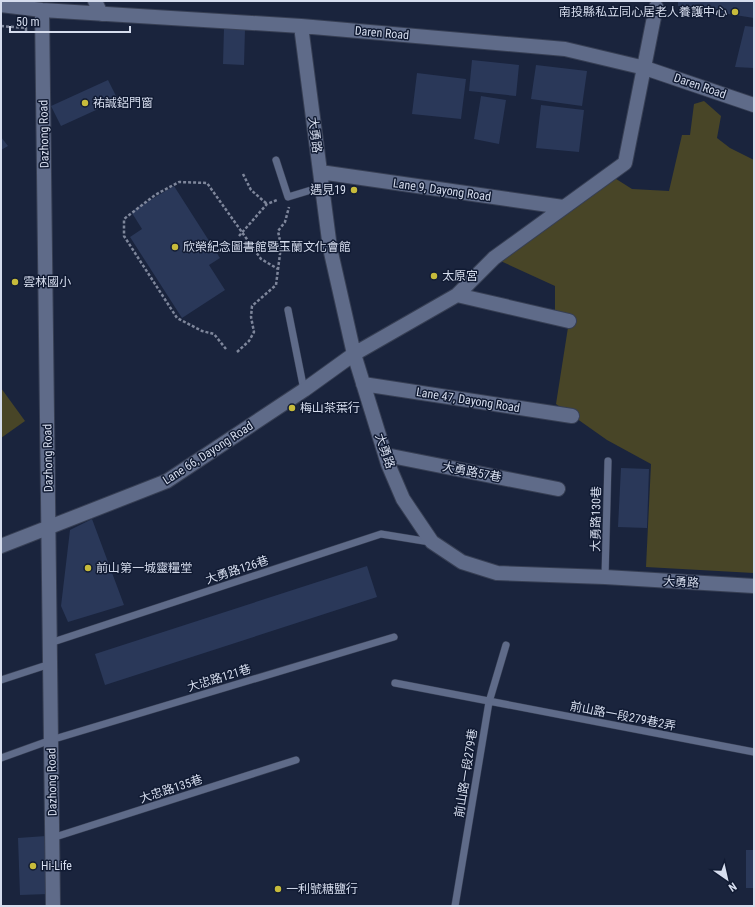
<svg xmlns="http://www.w3.org/2000/svg" width="755" height="907" font-family="'Roboto Condensed','Noto Sans TC',sans-serif">
<rect width="100%" height="100%" fill="#1a243d"/>
<path fill="#484527" d="M704 101 721 116 717 138 730 148 754 160V573L646 567 651 464 607 440 556 404 569 321 555 312V286L494 258 613 177 632 189 669 191 682 135H690L694 104Z
M1 388 25 421 1 438Z"/>
<path fill="#2a3859" d="M678 1H754V18L678 6Z
M745 26 754 27V68L735 67Z
M224 28 245 29 244 65 223 64Z
M472 60 519 65 516 96 469 91Z
M536 65 587 71 582 106 531 99Z
M417 73 466 79 461 119 412 114Z
M108 80 118 100 61 126 51 106Z
M481 96 506 100 499 144 474 139Z
M541 105 584 110 579 152 536 148Z
M1 137 8 146 1 150Z
M174 186 220 258 209 265 225 290 182 318 130 237 142 229 132 213 135 209Z
M621 468 649 469 647 528 618 527Z
M92 519 124 605 68 622 61 606 70 530Z
M367 566 377 597 105 685 95 654Z
M46 836 48 894 20 895 18 838Z
M746 850H754V888H746Z"/>
<g fill="none" stroke-linecap="round" stroke-linejoin="round">
<g stroke="#373f54" stroke-width="8">
<path id="lane" d="M276 160 288 197 321 187
M288 310 304 390
M605 577 608 461
M50 643 381 534 430 542
M1 680 50 664
M395 683 754 752
M1 758 51 740 394 637
M52 838 296 760
M455 906 489 702 506 645"/>
</g>
<g stroke="#373f54" stroke-width="16">
<path id="street" d="M95 1 101 14
M1 5 42 10 301 26 565 49 645 68 754 105
M42 10 53 906
M301 26 330 248 354 354 388 464 403 499 432 542 462 562 497 573 605 577 754 586
M320 172 563 207
M457 295 569 321
M363 384 572 416
M386 455 558 489
M1 546 167 481 304 390 354 354 457 295 494 258 625 163 656 7"/>
</g>
<path stroke="#7e869b" stroke-width="2.5" stroke-dasharray="3 2" stroke-linecap="butt" d="M1 26 26 28V31
M243 174 251 190 267 204
M239 236 267 204 277 200
M226 349 214 334 202 331 177 318 124 236V219L155 195 179 182 207 183 261 259 278 269
M237 352 249 341 254 332 251 317 252 306 276 285 281 246 278 231 285 222 289 207"/>
<use href="#lane" stroke="#5f6b89" stroke-width="7"/>
<use href="#street" stroke="#5f6b89" stroke-width="14"/>
</g>
<g fill="#c7bb3b" stroke="#111b33" stroke-width="1.5">
<circle cx="735" cy="12" r="4"/>
<circle cx="85" cy="103" r="4"/>
<circle cx="354" cy="190" r="4"/>
<circle cx="175" cy="247" r="4"/>
<circle cx="434" cy="276" r="4"/>
<circle cx="15" cy="282" r="4"/>
<circle cx="292" cy="408" r="4"/>
<circle cx="88" cy="568" r="4"/>
<circle cx="33" cy="866" r="4"/>
<circle cx="278" cy="889" r="4"/>
</g>
<g text-anchor="middle" stroke-width="3" stroke-linejoin="round" paint-order="stroke">
<g font-size="12" fill="#d6ddee" stroke="#111b33" text-anchor="start">
<text x="727" y="16" text-anchor="end">南投縣私立同心居老人養護中心</text>
<text x="93" y="107">祐誠鋁門窗</text>
<text x="346" y="194" text-anchor="end">遇見19</text>
<text x="183" y="251">欣榮紀念圖書館暨玉蘭文化會館</text>
<text x="442" y="280">太原宮</text>
<text x="23" y="286">雲林國小</text>
<text x="300" y="412">梅山茶葉行</text>
<text x="96" y="572">前山第一城靈糧堂</text>
<text x="41" y="870">Hi-Life</text>
<text x="286" y="893">一利號糖鹽行</text>
</g>
<g font-size="12" fill="#d6ddee" stroke="#111b33">
<text transform="translate(382 33) rotate(5)" y="4">Daren Road</text>
<text transform="translate(700 86) rotate(19)" y="4">Daren Road</text>
<text transform="translate(44 134) rotate(-91)" y="4">Dazhong Road</text>
<text transform="translate(315 135) rotate(83)" y="4">大勇路</text>
<text transform="translate(442 190) rotate(8)" y="4">Lane 9, Dayong Road</text>
<text transform="translate(468 400) rotate(9)" y="4">Lane 47, Dayong Road</text>
<text transform="translate(385 451) rotate(71)" y="4">大勇路</text>
<text transform="translate(208 453) rotate(-33)" y="4">Lane 66, Dayong Road</text>
<text transform="translate(48 458) rotate(-91)" y="4">Dazhong Road</text>
<text transform="translate(472 472) rotate(11)" y="4">大勇路57巷</text>
<text transform="translate(596 519) rotate(-89)" y="4">大勇路130巷</text>
<text transform="translate(237 570) rotate(-18)" y="4">大勇路126巷</text>
<text transform="translate(681 582) rotate(3)" y="4">大勇路</text>
<text transform="translate(219 678) rotate(-17)" y="4">大忠路121巷</text>
<text transform="translate(623 716) rotate(11)" y="4">前山路一段279巷2弄</text>
<text transform="translate(466 773) rotate(-81)" y="4">前山路一段279巷</text>
<text transform="translate(52 782) rotate(-91)" y="4">Dazhong Road</text>
<text transform="translate(171 789) rotate(-18)" y="4">大忠路135巷</text>
</g>
</g>
<rect width="755" height="907" fill="none" stroke="#d6ddee" stroke-width="4"/>
<g transform="translate(727 879) rotate(146)" stroke="#111b33" stroke-width="3" paint-order="stroke">
<path d="M0-3L7 15L0 10L-7 15Z" fill="#d6ddee"/>
<text y="-6" font-size="11" font-weight="bold" text-anchor="middle" fill="#d6ddee">N</text>
</g>
<path d="M10 26v6h120v-6" fill="none" stroke="#d6ddee" stroke-width="2"/>
<text x="16" y="26" font-size="12" fill="#d6ddee" stroke="#111b33" stroke-width="3" paint-order="stroke">50 m</text>
</svg>
